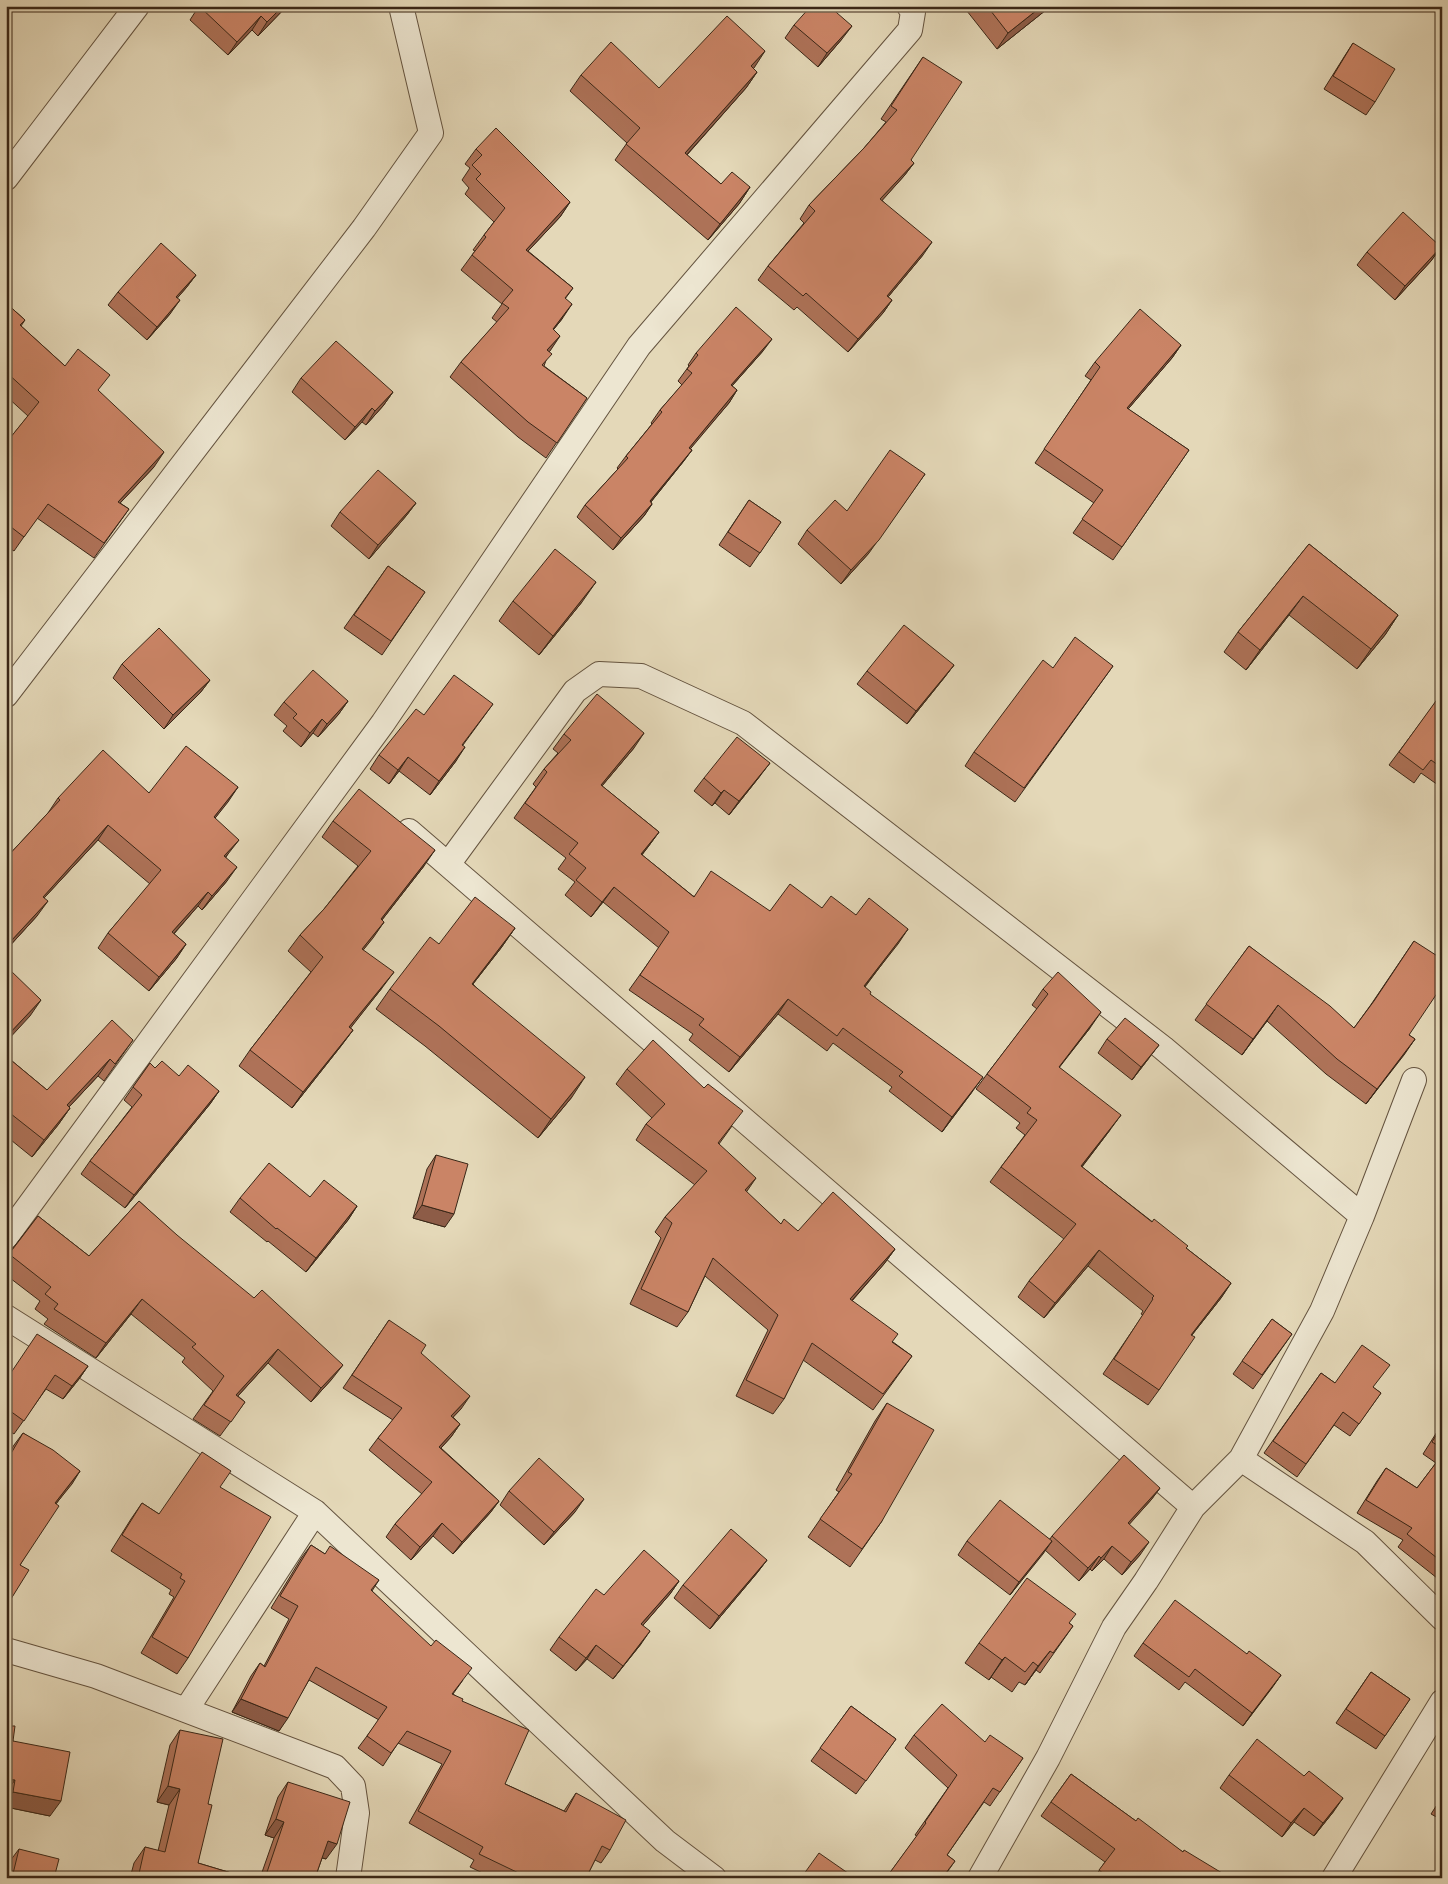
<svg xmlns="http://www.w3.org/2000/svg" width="1448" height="1884" font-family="Alegreya,serif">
<rect width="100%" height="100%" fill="#e4d8b8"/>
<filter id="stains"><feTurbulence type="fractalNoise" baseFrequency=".004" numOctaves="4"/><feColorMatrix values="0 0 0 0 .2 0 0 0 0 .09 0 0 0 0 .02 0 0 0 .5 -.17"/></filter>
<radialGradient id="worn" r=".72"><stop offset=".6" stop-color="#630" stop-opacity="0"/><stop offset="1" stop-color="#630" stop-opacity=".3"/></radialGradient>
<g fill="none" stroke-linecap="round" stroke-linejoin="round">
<g stroke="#64533f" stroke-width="26">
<path id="minor" d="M6 178 137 6
M6 695 364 228 431 133 401 6
M409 831 1193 1507
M449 863 575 691 599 674 641 676 743 723 1163 1048 1362 1216
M6 1237 383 723 639 346 910 30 913 12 909 6
M6 1317 315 1512 665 1841 714 1878
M1241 1459 1365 1542 1442 1618
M6 1650 96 1676 335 1767 353 1786 357 1813 348 1878
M186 1710 315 1512
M980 1878 1048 1758 1114 1627 1146 1581 1193 1507 1241 1459 1322 1311 1362 1216 1414 1080
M1334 1878 1442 1702"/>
</g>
<use href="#minor" stroke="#ede6d1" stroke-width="24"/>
</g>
<path fill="#ae7258" stroke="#3a2717" d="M199 6H287L258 36 252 30 228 55 190 20Z
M963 6H1051L997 49Z
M794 25 842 39 818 67 785 38Z
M1353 43 1375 102 1366 115 1324 89 1344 57Z
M923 57 911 160 914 163 904 176 882 200 923 255 888 297 892 300 883 313 848 352 797 307 794 310 758 280 768 266 804 223 800 219 809 205 864 148 886 122 881 119Z
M753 68 757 72 746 88 687 155 721 184 750 187 739 204 708 240 615 160 627 143 570 91 581 75 659 88Z
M476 149 570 202 560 217 528 251 573 288 565 299 562 319 553 330 549 352 544 366 587 398 546 458 518 437 450 377 461 362 497 322 492 318 502 304 461 270 475 251 473 250 484 235 494 222 465 194 469 188 462 180 470 168 465 164Z
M1441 247 1431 261 1395 300 1357 265 1367 252Z
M196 275 186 288 177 298 170 314 147 340 108 305 118 292Z
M6 303 25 320 21 326 65 366 99 391 154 467 120 503 129 509 94 558 37 518 14 551 6 546V443L28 416 6 396Z
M1181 345 1172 358 1128 409 1189 450 1113 560 1073 533 1094 503 1035 463 1091 380 1085 376 1095 362Z
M763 351 732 386 737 390 729 403 690 448 692 450 683 462 651 502 652 504 644 516 613 550 577 517 585 505 618 469 617 468 626 456 652 424 651 423 660 410 682 385 678 381 689 366 688 365 696 353Z
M301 378 393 392 383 406 366 425 362 422 345 440 292 392Z
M749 500 781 522 750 567 719 545Z
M416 503 406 516 369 559 331 526 340 512Z
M807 530 869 553 841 584 798 544Z
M1309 544 1398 615 1385 635 1357 669 1289 615 1246 670 1224 652 1238 632Z
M388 566 425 592 382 655 344 628Z
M513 601 582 602 539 655 499 621Z
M122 664 210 680 200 693 164 729 113 678Z
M954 665 944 678 907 724 857 684 867 671Z
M1113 666 1015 802 965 766 974 752 1053 668Z
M1442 694V780L1438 785 1421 773 1414 783 1389 765Z
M348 701 338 715 318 737 313 733 301 747 283 731 287 726 274 715 284 702Z
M493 704 463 745 456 761 430 795 399 771 389 784 370 769 379 755 424 715Z
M564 734 634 748 602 786 659 832 642 855 693 896 770 911 822 908 856 915 908 929 865 987 870 994 972 1092 942 1132 889 1091 892 1087 833 1043 827 1051 778 1014 729 1072 689 1040 693 1034 629 990 659 948 603 902 591 917 565 895 575 882 558 869 566 858 514 818 536 787 533 784 544 769 558 753 553 749Z
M760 776 729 815 715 803 712 806 694 791 704 778Z
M238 787 215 818 228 854 226 857 227 881 202 910 198 906 174 934 186 944 176 959 149 991 98 948 108 933 150 884 98 840 44 898 37 916 6 950V858L48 813 58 798Z
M333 821 424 866 382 920 384 922 363 950 382 988 350 1028 353 1030 341 1046 292 1108 239 1066 250 1050 311 972 288 951 300 935 324 909 358 866 322 837Z
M515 928 501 948 473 984 572 1097 538 1138 425 1046 376 1009 390 989 439 944Z
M1414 941 1409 1035 1415 1039 1366 1104 1326 1074 1267 1021 1242 1055 1195 1020 1249 946 1354 1028 1370 1006Z
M1043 989 1090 1028 1059 1067 1110 1130 1082 1167 1231 1283 1221 1298 1192 1335 1159 1390 1148 1405 1103 1374 1143 1315 1141 1314 1143 1311 1088 1266 1044 1318 1018 1297 1029 1281 1064 1239 990 1182 1001 1167 1025 1135 1016 1128 1020 1123 976 1089 987 1074 1037 1009 1032 1005Z
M1107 1039 1149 1058 1132 1080 1098 1053Z
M133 1040 104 1081 98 1076 69 1107 70 1108 58 1125 32 1157 6 1136V1056L47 1090Z
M150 1063 155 1068 179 1076 219 1091 210 1104 125 1208 81 1174 90 1161 132 1107 124 1100Z
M627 1069 732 1126 719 1144 746 1192 781 1224 798 1231 895 1249 884 1264 852 1301 893 1342 912 1356 873 1410 803 1360 784 1399 773 1414 736 1396 768 1330 705 1276 688 1312 677 1327 630 1304 661 1238 655 1232 665 1217 695 1185 636 1140 646 1124 652 1118 616 1084Z
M436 1155 445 1227 413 1218 427 1169Z
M310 1197 357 1206 348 1220 306 1272 268 1241 267 1242 230 1212 240 1198Z
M139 1201 332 1379 311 1402 268 1363 238 1396 245 1402 220 1436 193 1419 213 1391 182 1362 185 1358 131 1314 96 1358 44 1324 48 1319 35 1309 40 1301 6 1275V1257L38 1216 89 1256Z
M1272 1319 1292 1334 1253 1389 1233 1374Z
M389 1320 421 1353 461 1409 453 1417 460 1424 451 1437 441 1448 499 1501 490 1513 453 1554 433 1536 411 1560 386 1537 395 1524 422 1494 369 1450 378 1438 393 1420 343 1388Z
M88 1366 79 1379 63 1399 46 1389 14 1434 6 1429V1379Z
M1321 1373 1335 1383 1374 1388 1381 1393 1350 1436 1334 1425 1297 1477 1264 1453Z
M887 1403 882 1521 850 1567 808 1537 839 1492 836 1490 875 1421Z
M1442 1424V1582L1398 1547 1403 1540 1357 1513 1377 1481 1386 1468 1417 1488 1436 1463 1423 1454Z
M23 1433 80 1471 56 1504 20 1565 6 1607V1459L14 1445Z
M220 1487 188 1658 177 1674 141 1653 174 1597 169 1594 171 1590 111 1551 131 1519 142 1503 159 1514Z
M1160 1488 1151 1500 1129 1524 1140 1555 1122 1575 1104 1559 1092 1571 1090 1569 1079 1581 1045 1550 1010 1595 958 1555 967 1541 1050 1539 1052 1536Z
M509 1491 575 1512 544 1545 500 1505Z
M311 1545 325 1554 379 1580 372 1591 463 1680 453 1694 462 1701 505 1784 564 1811 576 1793 610 1850 601 1863 595 1860 586 1878H493L470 1867 474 1860 409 1823 442 1764 398 1743 383 1766 358 1748 379 1720 309 1680 279 1731 232 1712 251 1676 260 1663 264 1666 289 1619 271 1608 302 1557Z
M767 1560 757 1573 710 1629 674 1598 683 1585Z
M679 1581 670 1594 643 1625 641 1644 613 1679 587 1659 576 1671 550 1650 559 1637 604 1595Z
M1069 1623 1073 1626 1040 1673 1036 1670 1025 1685 1019 1682 1012 1692 991 1677 989 1680 965 1663 979 1643Z
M1143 1643 1247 1654 1281 1675 1243 1726 1185 1682 1179 1690 1134 1656Z
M1371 1672 1410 1699 1376 1749 1336 1723Z
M851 1706 896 1739 856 1794 811 1761Z
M6 1726 13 1741 50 1816 6 1807Z
M180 1730 208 1804 198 1863 248 1878H130L134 1863 145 1847 158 1851 169 1805 157 1802 170 1745Z
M914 1735 985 1742 1023 1758 990 1806 984 1802 947 1855 955 1861 943 1878H886L917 1836 915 1835 948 1788 905 1748Z
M1071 1774 1136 1821 1183 1852 1219 1878H1094L1105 1862 1041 1816Z
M1229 1775 1334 1811 1314 1836 1294 1822 1282 1837 1220 1788Z
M288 1782 326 1859 322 1858 315 1878H260L274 1838 265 1835 278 1797Z
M1442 1797V1820L1431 1814Z
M19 1849 54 1878H6L10 1861Z"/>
<path fill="#8d5c47" stroke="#3a2717" d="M283 6H287L258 36 267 22Z
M1042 6H1051L997 49 1008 33Z
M261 16 252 30 228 55 237 42Z
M852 26 842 39 818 67 827 53Z
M765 51 754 68 740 82 751 66Z
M757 72 746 88 674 169 685 153Z
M914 163 904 176 871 213 880 199Z
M750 187 739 204 708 240 720 224Z
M570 202 560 217 515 265 526 250Z
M932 242 923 255 878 309 887 296Z
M1441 247 1431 261 1395 300 1405 286Z
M196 275 186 288 167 310 176 297Z
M180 300 170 314 147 340 157 327Z
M892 300 883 313 848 352 858 339Z
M572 304 562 319 542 344 553 329Z
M560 336 550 351 536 365 547 350Z
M772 339 763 351 722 397 731 385Z
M1181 345 1172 358 1117 422 1127 408Z
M737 390 729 403 681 460 689 448Z
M393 392 383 406 366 425 375 411Z
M372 408 362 422 345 440 355 427Z
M692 450 683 462 641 514 650 501Z
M164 452 154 467 108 516 118 502Z
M925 474 869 553 841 584 851 570Z
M416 503 406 516 369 559 378 545Z
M652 504 644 516 613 550 621 538Z
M596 582 582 602 539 655 553 636Z
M1303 596 1289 615 1246 670 1260 650Z
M1398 615 1385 635 1357 669 1371 649Z
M954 665 944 678 907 724 916 711Z
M210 680 200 693 164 729 173 715Z
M348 701 338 715 318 737 327 724Z
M322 719 313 733 301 747 310 733Z
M644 733 634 748 590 800 601 785Z
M465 747 456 761 430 795 439 781Z
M408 757 399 771 389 784 398 770Z
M770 763 760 776 729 815 739 801Z
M238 787 228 802 204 832 214 817Z
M724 790 715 803 712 806 721 793Z
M108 825 98 840 32 911 43 897Z
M659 832 648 847 630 869 641 854Z
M239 840 228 854 214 870 224 856Z
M435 850 424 866 370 935 381 919Z
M237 867 227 881 202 910 212 896Z
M614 887 603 902 591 917 602 902Z
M208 892 198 906 162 947 172 932Z
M48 901 37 916 6 950V948L10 942Z
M384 922 373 938 351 965 362 949Z
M515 928 501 948 458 1003 472 984Z
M908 929 898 944 853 1001 864 986Z
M186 944 176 959 149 991 159 977Z
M394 972 382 988 338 1044 349 1027Z
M788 999 778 1014 729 1072 740 1057Z
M41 1000 30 1016 6 1042V1037Z
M1278 1005 1267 1021 1242 1055 1253 1039Z
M1101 1012 1090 1028 1048 1082 1059 1067Z
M353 1030 341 1046 292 1108 303 1092Z
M1415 1039 1404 1055 1366 1104 1377 1089Z
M1159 1045 1149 1058 1132 1080 1141 1067Z
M110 1059 98 1076 55 1122 67 1105Z
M585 1077 572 1097 538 1138 551 1119Z
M983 1077 972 1092 942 1132 952 1117Z
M219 1091 210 1104 125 1208 134 1195Z
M70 1108 58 1125 32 1157 44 1140Z
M1121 1115 1110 1130 1070 1182 1081 1166Z
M756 1178 745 1194V1190Z
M422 1205 454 1214 445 1227 413 1218Z
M357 1206 348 1220 306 1272 316 1258Z
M895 1249 884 1264 839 1315 850 1299Z
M1099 1250 1088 1266 1044 1318 1055 1303Z
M1231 1283 1221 1298 1180 1350 1191 1335Z
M142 1299 131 1314 96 1358 106 1343Z
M278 1349 268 1363 226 1409 236 1395Z
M343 1365 332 1379 311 1402 321 1388Z
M88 1366 79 1379 63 1399 72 1386Z
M470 1396 461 1409 442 1429 451 1416Z
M460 1424 451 1437 430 1460 439 1447Z
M80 1471 72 1484 46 1516 55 1503Z
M1160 1488 1151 1500 1119 1536 1128 1523Z
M584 1499 575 1512 544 1545 554 1532Z
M499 1501 490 1513 453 1554 462 1542Z
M442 1523 433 1536 411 1560 420 1547Z
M1052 1541 1043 1554 1010 1595 1019 1582Z
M1149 1542 1140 1555 1122 1575 1131 1562Z
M1112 1546 1104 1559 1092 1571 1101 1558Z
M1099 1556 1090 1569 1079 1581 1088 1568Z
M767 1560 757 1573 710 1629 719 1616Z
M679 1581 670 1594 632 1638 641 1624Z
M650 1631 641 1644 613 1679 623 1666Z
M596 1645 587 1659 576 1671Z
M1050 1651 1036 1670 1025 1685 1038 1666Z
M1005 1657 991 1677 989 1680 1002 1660Z
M1281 1675 1272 1688 1243 1726 1252 1713Z
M241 1699 288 1718 279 1731 232 1712Z
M6 1779 15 1780 6 1792Z
M168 1786 180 1789 169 1805 157 1802Z
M13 1792 61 1801 50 1816 6 1807V1801Z
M1343 1798 1334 1811 1314 1836 1323 1823Z
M1304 1808 1294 1822 1282 1837 1291 1823Z
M276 1819 284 1822 274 1838 265 1835Z
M328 1841 337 1844 326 1859 317 1856Z"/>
<path fill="#ca8466" stroke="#3a2717" d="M6 6H10L6 11Z
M199 6H283L267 22 261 16 237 42Z
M811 6H829L852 26 827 53 794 25Z
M987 6H1042L1008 33Z
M727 16 765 51 751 66 757 72 685 153 721 184 732 172 750 187 720 224 626 144 640 128 581 75 611 42 659 88Z
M1353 43 1395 69 1375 102 1333 76Z
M923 57 962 82 911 160 914 163 880 199 932 242 887 296 892 300 858 339 806 293 803 296 768 266 815 211 809 205 864 148 897 110 891 106Z
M496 128 570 202 526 250 573 288 565 298 572 304 553 329 560 336 547 350 552 354 542 365 587 398 557 443 528 422 461 362 509 308 502 303 513 290 472 255 486 237 484 235 505 208 476 179 481 174 472 165 482 155 476 149Z
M1403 212 1441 247 1405 286 1367 252Z
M161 243 196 275 176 297 180 300 157 327 118 292Z
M6 303 25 320 20 325 65 366 78 349 110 375 98 390 164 452 118 502 129 509 104 543 48 504 24 537 11 527 6 533V443L39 402 6 372Z
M736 307 772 339 731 385 737 390 689 448 692 450 650 501 652 504 621 538 585 505 628 458 626 456 662 412 660 410 692 373 687 369 698 355 696 353Z
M1140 309 1181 345 1127 408 1189 450 1122 547 1082 519 1103 490 1044 449 1100 367 1095 362Z
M336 341 393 392 375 411 372 408 355 427 301 378Z
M890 450 925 474 879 540 851 570 807 530 835 500 847 511Z
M378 470 416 503 378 545 340 512Z
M749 500 781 522 760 553 728 532Z
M1309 544 1398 615 1371 649 1303 596 1260 650 1238 632Z
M555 549 596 582 553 636 513 601Z
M388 566 425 592 391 641 354 615Z
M904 625 954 665 916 711 867 671Z
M159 628 210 680 173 715 122 664Z
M1075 637 1113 666 1024 788 974 752 1043 660 1053 668Z
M313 670 348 701 327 724 322 719 310 733 293 718 297 714 284 702Z
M454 675 493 704 462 745 465 747 439 781 408 757 398 770 379 755 416 709 424 715Z
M597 694 644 733 601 785 659 832 641 854 694 897 711 871 770 911 790 884 822 908 831 896 856 915 869 898 908 929 864 986 871 992 870 994 983 1077 952 1117 899 1076 903 1072 843 1028 837 1036 788 999 740 1057 699 1025 704 1019 640 975 669 932 614 887 602 902 576 880 586 868 569 854 578 843 525 803 547 772 544 769 571 740 564 734Z
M1441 694H1442V768L1431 760 1423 770 1399 752Z
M737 737 770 763 739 801 724 790 721 793 704 778Z
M186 746 238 787 214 817 239 840 224 856 237 867 212 896 208 892 172 932 186 944 159 977 108 933 161 870 108 825 43 897 48 901 10 942 6 938V858L60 800 58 798 103 750 149 793Z
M359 789 435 850 381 919 384 922 362 949 394 972 349 1027 353 1030 303 1092 250 1050 323 957 300 935 324 909 371 851 333 821Z
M475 897 515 928 472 984 585 1077 551 1119 439 1026 390 989 430 937 439 944Z
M1414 941 1442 959V986L1409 1035 1415 1039 1377 1089 1337 1059 1278 1005 1253 1039 1206 1004 1249 946 1330 1006 1354 1028 1374 1001Z
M9 969 41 1000 6 1037V973Z
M1058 972 1101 1012 1059 1067 1121 1115 1081 1166 1152 1222 1154 1219 1188 1246 1186 1248 1231 1283 1191 1335 1195 1337 1159 1390 1114 1359 1153 1299 1152 1298 1154 1296 1099 1250 1055 1303 1029 1281 1076 1224 1001 1167 1037 1120 1027 1113 1031 1108 987 1074 1048 994 1043 989Z
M1125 1018 1159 1045 1141 1067 1107 1039Z
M112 1020 133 1040 115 1064 110 1059 67 1105 70 1108 44 1140 6 1110V1056L47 1090Z
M653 1040 704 1088 708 1084 743 1111 718 1143 756 1178 745 1190 781 1224 784 1219 798 1231 833 1192 895 1249 850 1299 898 1334 892 1342 912 1356 883 1394 812 1343 784 1399 746 1380 778 1315 713 1258 688 1312 641 1289 672 1223 665 1217 707 1171 646 1124 665 1104 627 1069Z
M162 1061 179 1076 188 1065 219 1091 134 1195 90 1161 142 1095 133 1087 150 1063 155 1068Z
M436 1155 468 1164 454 1214 422 1205Z
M269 1163 310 1197 324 1180 357 1206 316 1258 277 1228 276 1229 240 1198Z
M139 1201 177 1235 254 1298 262 1290 343 1365 321 1388 278 1349 236 1395 245 1402 231 1422 204 1405 224 1376 192 1347 196 1344 142 1299 106 1343 54 1309 58 1304 45 1294 51 1287 9 1254 38 1216 89 1256Z
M1272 1319 1292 1334 1262 1375 1242 1361Z
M389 1320 426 1345 421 1353 470 1396 451 1416 460 1424 439 1447 499 1501 462 1542 442 1523 420 1547 395 1524 432 1482 378 1438 402 1408 352 1375Z
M37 1334 88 1366 72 1386 55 1375 24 1421 6 1408V1380Z
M1362 1345 1390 1365 1373 1387 1381 1393 1359 1424 1343 1412 1306 1464 1273 1441 1321 1373 1335 1383Z
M887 1403 934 1430 882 1521 862 1549 820 1519 852 1474 848 1472Z
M1442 1426V1448L1432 1442Z
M23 1433 53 1450 80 1471 55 1503 59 1506 20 1565 29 1570 6 1607V1462Z
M202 1452 231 1471 220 1487 271 1517 188 1658 152 1637 185 1581 180 1578 182 1574 122 1535 142 1503 159 1514Z
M1124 1455 1160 1488 1128 1523 1149 1542 1131 1562 1112 1546 1101 1558 1099 1556 1088 1568 1052 1536Z
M1442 1455V1562L1407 1534 1412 1528 1366 1500 1386 1468 1417 1488Z
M539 1458 584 1499 554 1532 509 1491Z
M1000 1500 1052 1541 1019 1582 967 1541Z
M731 1529 767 1560 719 1616 683 1585Z
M311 1545 325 1554 330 1546 379 1580 371 1590 431 1646 436 1640 472 1668 452 1694 463 1699 462 1701 529 1730 505 1784 566 1812 576 1793 626 1820 610 1850 602 1846 586 1878H529L479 1854 483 1847 418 1811 451 1751 407 1731 391 1753 367 1736 387 1707 316 1667 288 1718 241 1699 260 1663 265 1667 298 1606 280 1596Z
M644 1550 679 1581 641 1624 650 1631 623 1666 596 1645 586 1658 559 1637 596 1589 604 1595Z
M1027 1578 1076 1614 1069 1623 1073 1626 1053 1653 1050 1651 1038 1666 1033 1662 1025 1672 1005 1657 1002 1660 979 1643Z
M1175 1600 1247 1654 1249 1651 1281 1675 1252 1713 1195 1669 1189 1677 1143 1643Z
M1371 1672 1410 1699 1385 1736 1346 1709Z
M942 1704 985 1742 990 1735 1023 1758 1000 1792 993 1788 947 1855 955 1861 942 1878H886L926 1823 925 1822 957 1775 914 1735Z
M851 1706 896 1739 866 1781 820 1748Z
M6 1726H15L13 1741 70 1752 61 1801 13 1792 15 1780 6 1779Z
M180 1730 223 1739 208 1804 212 1805 198 1863 248 1878H138L145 1847 165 1852 180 1789 168 1786Z
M1257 1739 1304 1776 1309 1771 1343 1798 1323 1823 1304 1808 1291 1823 1229 1775Z
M1071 1774 1136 1821 1138 1818 1183 1852 1184 1850 1222 1873 1219 1878H1109L1099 1870 1115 1849 1051 1802Z
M288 1782 350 1802 337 1844 328 1841 315 1878H265L284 1822 276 1819Z
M19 1849 59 1859 54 1878H12Z
M819 1853 855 1878H801Z"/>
<rect width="1448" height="1884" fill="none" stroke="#e4d8b8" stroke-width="25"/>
<rect x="8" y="8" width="1433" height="1869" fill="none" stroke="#3a2717" stroke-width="2.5"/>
<rect x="12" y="12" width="1423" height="1859" fill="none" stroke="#3a2717"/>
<rect width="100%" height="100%" filter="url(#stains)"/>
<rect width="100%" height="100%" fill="url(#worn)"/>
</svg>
